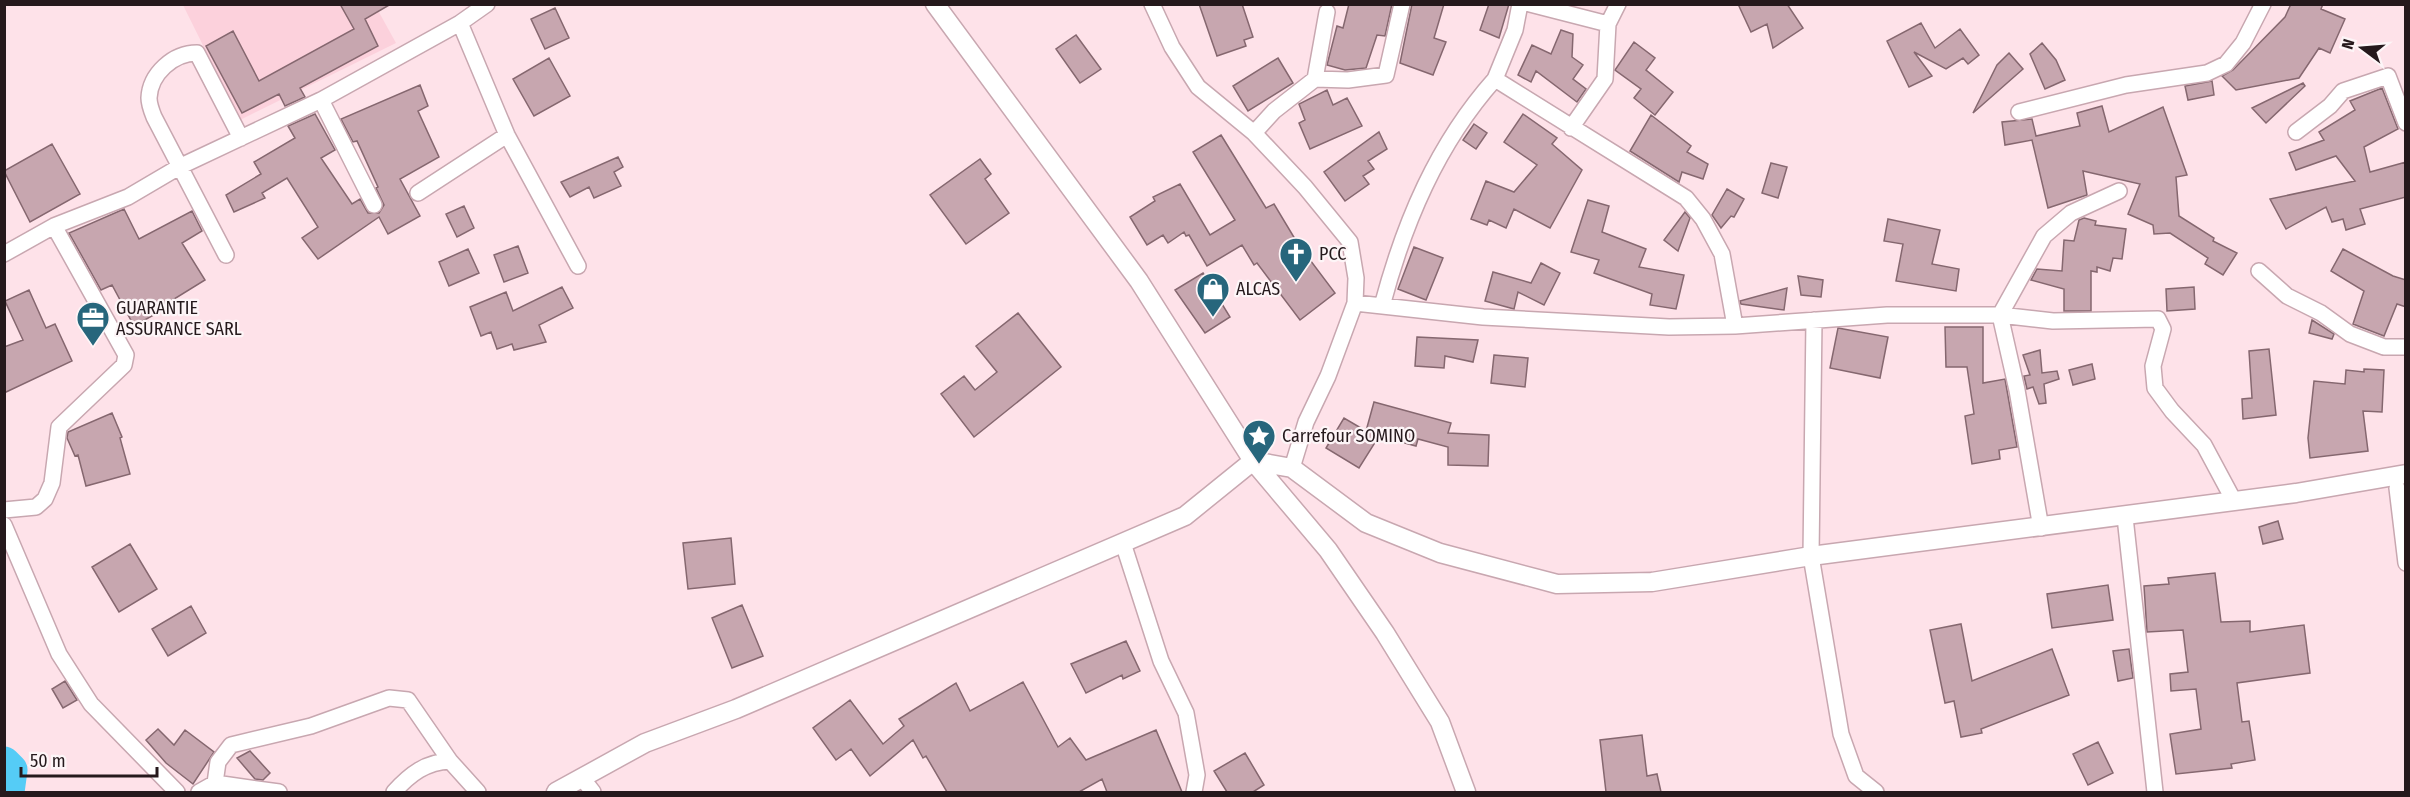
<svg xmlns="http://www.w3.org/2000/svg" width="2410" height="797" font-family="'Fira Sans Condensed',sans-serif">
<rect width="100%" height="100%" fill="#fee2e9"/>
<path fill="#fcd1dc" d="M183 5H375L396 43 240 120Z"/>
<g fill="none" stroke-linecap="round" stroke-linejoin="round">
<path stroke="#55ccf6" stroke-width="33" d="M4 763 11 770 8 792"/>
</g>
<path fill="#c7a6af" stroke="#85676f" stroke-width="1.5" d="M340 4H391L365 19 378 46 300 88 305 97 285 106 279 94 242 113 206 46 233 31 259 81 354 29Z
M1199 4H1242L1253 37 1244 40 1246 46 1217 56Z
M1349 4H1392L1385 36 1377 35 1366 68 1345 70 1327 65 1337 26 1343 28Z
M1412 4H1444L1434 38 1446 42 1433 75 1400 63Z
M1489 4H1509L1499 38 1480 30Z
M1738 4H1787L1803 28 1773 48 1767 24 1751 32Z
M2291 4H2323L2321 9 2345 19 2330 53 2319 48 2299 78 2236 90 2222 76 2233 70 2285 17Z
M555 8 569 38 545 49 531 19Z
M1921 23 1935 48 1960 29 1979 55 1968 64 1963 58 1946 69 1914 52 1932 76 1909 87 1887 41Z
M1561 30 1573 34 1572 57 1583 65 1573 79 1586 89 1577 102 1536 71 1531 82 1518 75 1532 45 1551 54Z
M1076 35 1101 69 1080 83 1056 49Z
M1634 42 1655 58 1646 70 1673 92 1655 115 1634 98 1641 89 1615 70Z
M2042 43 2056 60 2065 80 2045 89 2030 54Z
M2009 53 2023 69 1973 113 1997 65Z
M549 58 570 96 534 116 513 79Z
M1278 58 1293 83 1248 111 1233 86Z
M2212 81 2214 95 2188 100 2185 86Z
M2303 83 2305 86 2266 123 2252 108Z
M420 85 428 106 418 111 439 157 400 179 420 216 388 234 379 217 318 259 302 238 318 227 287 178 262 193 265 198 234 212 226 195 261 174 254 162 295 138 288 126 315 114 335 150 321 158 352 204 360 199 368 213H379L384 205 376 188 378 187 357 141 353 142 341 119Z
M2382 88 2398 129 2364 147 2370 172 2406 162V197L2360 209 2365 224 2346 230 2343 219 2332 222 2326 207 2286 229 2270 199 2355 181 2336 156 2296 170 2289 153 2324 140 2319 132 2355 110 2350 101Z
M1327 90 1333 105 1347 98 1362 126 1310 149 1299 123 1305 120 1299 104Z
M2102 106 2109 132 2163 107 2187 175 2176 177 2179 216 2214 238 2213 241 2237 253 2223 275 2205 264 2208 258 2170 233 2154 234 2153 225 2128 214 2140 184 2083 171 2087 195 2048 208 2032 140 2005 145 2002 122 2032 119 2036 136 2080 126 2077 113Z
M1523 114 1557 138 1552 144 1582 170 1550 228 1514 209 1506 228 1489 220 1487 225 1471 219 1486 181 1514 192 1537 165 1504 142Z
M1651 115 1691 146 1687 152 1708 164 1703 179 1682 172 1679 182 1630 151Z
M1474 124 1487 133 1476 149 1463 140Z
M1379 132 1387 149 1368 161 1374 169 1363 176 1369 184 1345 201 1324 172Z
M1221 135 1266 208 1274 204 1298 244 1335 293 1300 320 1257 263 1254 265 1242 245 1207 266 1189 235 1186 236 1184 232 1168 243 1163 235 1147 245 1130 217 1155 201 1153 197 1180 184 1210 235 1235 220 1193 152Z
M52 144 80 194 30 222 4 171Z
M618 157 623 167 614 172 621 186 594 198 589 187 570 197 561 182Z
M980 159 991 174 985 179 1009 213 966 244 930 195Z
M1771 163 1787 167 1778 198 1762 193Z
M1727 189 1744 199 1734 217 1731 216 1721 228 1712 215Z
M1588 200 1609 206 1602 232 1646 249 1639 267 1684 275 1676 309 1650 305 1652 294 1594 273 1599 260 1571 252Z
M464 206 474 228 457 237 446 214Z
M124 209 139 239 192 211 202 231 182 243 205 280 166 304 168 307 134 326 112 285 101 290 69 233Z
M1685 212 1690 218 1678 251 1664 240Z
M2084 218 2096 221 2095 225 2126 229 2122 259 2113 258 2110 271 2097 267V272L2091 271V311H2064V289L2031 280 2037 269 2062 271 2064 240 2074 241 2079 220Z
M1888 219 1940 230 1932 264 1959 269 1956 291 1896 281 1903 244 1884 241Z
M518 246 528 273 504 282 494 255Z
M1414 247 1443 258 1426 300 1398 289Z
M468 249 479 273 449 286 439 262Z
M2343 249 2393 276 2406 280V307L2397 304 2384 336 2353 324 2364 291 2331 271Z
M1541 263 1560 273 1544 305 1518 292 1514 309 1485 301 1493 272 1531 283Z
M1203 273 1230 317 1205 333 1175 290Z
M1798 276 1823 280 1821 297 1801 295Z
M562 287 573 308 539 325 546 342 514 350 512 344 497 349 491 332 481 336 470 307 506 292 513 311Z
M2194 287 2195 309 2167 311 2166 289Z
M1787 288 1784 310 1741 304 1740 301Z
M29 290 46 328 55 324 72 361 4 393V347L23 340 5 301Z
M1018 313 1061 367 974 437 941 394 964 376 975 390 997 372 976 346Z
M2312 320 2334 334 2332 339 2309 333Z
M1945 327H1983V383L2005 379 2017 447 1999 450 2000 459 1972 464 1965 416 1974 414 1967 367H1946Z
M1838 328 1888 337 1880 378 1830 368Z
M1417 337 1478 340 1473 362 1445 356 1444 368 1415 366Z
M2269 349 2276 415 2243 419 2242 399 2252 398 2249 351Z
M2040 350 2042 373 2057 371 2059 379 2044 384 2046 403 2039 404 2033 387 2027 389 2024 376 2030 375 2023 355Z
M1494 355 1528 358 1525 387 1491 383Z
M2092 364 2095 379 2073 385 2069 370Z
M2364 369 2384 370 2382 412 2363 411 2368 451 2310 458 2308 438 2314 381 2345 384 2346 370 2364 372Z
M1374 402 1451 423 1448 433 1489 435 1488 466 1448 465V447L1418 439 1416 446 1379 436 1359 468 1326 448 1344 418 1366 431Z
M112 413 122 437 120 438 130 474 86 486 78 455 75 456 67 438 68 432Z
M2278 521 2283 539 2263 544 2259 527Z
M731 538 735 584 688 589 683 543Z
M130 544 157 589 119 612 92 567Z
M2215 573 2221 622 2250 621V632L2304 625 2310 673 2237 683 2242 722 2249 721 2255 760 2231 764 2232 768 2176 774 2170 734 2201 729 2196 689 2171 691 2170 674 2188 672 2183 630 2147 632 2144 586 2169 584 2168 578Z
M2108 585 2113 620 2052 628 2047 594Z
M742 605 763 656 732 668 712 618Z
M191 606 206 633 168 656 152 629Z
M1961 624 1972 681 2052 649 2069 695 1981 729 1982 733 1961 737 1954 701 1945 703 1930 630Z
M1126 641 1140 671 1123 679 1122 675 1086 693 1071 664Z
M2129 649 2133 678 2118 681 2113 651Z
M65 681 77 700 63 708 52 689Z
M1023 682 1058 747 1070 738 1086 760 1156 730 1182 792H1107L1102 779 1079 792H947L926 756 923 758 913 740 870 776 851 749 836 760 813 728 850 700 883 744 904 726 899 719 956 683 970 711Z
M158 729 174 745 185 730 214 752 193 784 166 763 146 740Z
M1642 735 1647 776 1657 774 1661 792H1606L1600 740Z
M2098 742 2113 773 2088 785 2073 754Z
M250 751 270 773 263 780 255 779 237 758Z
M1245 753 1264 785 1253 792H1227L1214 771Z"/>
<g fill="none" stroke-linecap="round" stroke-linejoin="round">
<g stroke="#c8a7b0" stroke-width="18">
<path id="minor" d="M1152 4 1172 47 1198 87 1254 133 1305 187 1350 242 1356 278 1355 303 1328 376 1306 422 1292 468
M1530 4 1608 24 1618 4
M460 23 507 135 578 266
M1315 79 1348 80 1386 75 1402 4
M1495 79 1515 30 1520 4
M321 100 374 205
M2019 112 2126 85 2207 73 2226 64 2243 43 2263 4
M1571 128 1605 79 1608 24
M2296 132 2330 106 2343 91 2388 76 2406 123
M1254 133 1274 111 1315 79 1327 12
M418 193 507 135
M4 254 54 226 128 197 179 167 321 100 460 23 487 4
M226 255 154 117C152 112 149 104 149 98 150 74 173 53 197 53L241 138
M2259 271 2287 296 2321 313 2350 334 2384 347H2406
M1355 303 1483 317 1669 327 1735 326 1887 315H2000L2053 321 2158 319 2163 329 2153 366 2155 388 2172 411 2204 445 2234 501
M1382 306C1404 223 1437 144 1495 79L1686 198 1703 219 1722 254 1735 326
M1814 320 1811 556 1841 734 1856 776 1876 792
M2397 488 2406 563
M4 510 36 507 45 499 52 483 59 427 124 365 126 355 54 226
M2125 517 2155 792
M4 525 59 654 91 704 177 792
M2041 528 2017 390 2000 315 2044 236 2071 213 2119 191
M1123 543 1161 661 1186 713 1197 775 1194 792
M582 778 593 792
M215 783 279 792
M199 792 215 783 218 762 231 745 311 726 389 698 408 700 450 761 478 792
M394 792C410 774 426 762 450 761"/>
</g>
<g stroke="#c8a7b0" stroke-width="21">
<path id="tertiary" d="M935 4 1139 281 1253 461 1328 550 1385 633 1440 722 1466 792
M556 792 645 743 736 709 1185 516 1253 461 1292 468 1366 523 1440 553 1557 584 1652 582 1811 556 2296 493 2406 474"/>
</g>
<use href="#minor" stroke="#fff" stroke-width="15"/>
<use href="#tertiary" stroke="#fff" stroke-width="18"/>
</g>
<defs>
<g id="church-pin" transform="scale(1.725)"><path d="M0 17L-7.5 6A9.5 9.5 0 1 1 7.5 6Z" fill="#27667c" stroke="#fdf5f7"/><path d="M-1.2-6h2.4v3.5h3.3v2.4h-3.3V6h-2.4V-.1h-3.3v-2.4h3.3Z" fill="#fff"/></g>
<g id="shop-pin" transform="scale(1.725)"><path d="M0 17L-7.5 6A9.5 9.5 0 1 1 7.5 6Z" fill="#27667c" stroke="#fdf5f7"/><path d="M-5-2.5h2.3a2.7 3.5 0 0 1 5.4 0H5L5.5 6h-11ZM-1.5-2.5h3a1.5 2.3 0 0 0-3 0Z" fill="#fff"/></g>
<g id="office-pin" transform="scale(1.725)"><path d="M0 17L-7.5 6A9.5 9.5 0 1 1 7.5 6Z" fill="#27667c" stroke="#fdf5f7"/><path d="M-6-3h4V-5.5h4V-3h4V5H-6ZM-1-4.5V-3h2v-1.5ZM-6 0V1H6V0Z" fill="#fff"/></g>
<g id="sight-pin" transform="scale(1.725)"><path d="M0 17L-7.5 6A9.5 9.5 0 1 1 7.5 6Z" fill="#27667c" stroke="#fdf5f7"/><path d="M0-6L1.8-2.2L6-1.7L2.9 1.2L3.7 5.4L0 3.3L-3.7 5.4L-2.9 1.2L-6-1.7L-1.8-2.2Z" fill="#fff"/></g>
</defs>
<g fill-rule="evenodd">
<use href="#church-pin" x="1296" y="254"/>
<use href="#shop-pin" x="1213" y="289"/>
<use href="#office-pin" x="93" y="318"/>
<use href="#sight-pin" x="1259" y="436"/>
</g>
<g text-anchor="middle" stroke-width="4.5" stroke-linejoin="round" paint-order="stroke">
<g font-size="18" fill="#25191c" stroke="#fdf5f7" text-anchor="start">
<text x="1319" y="260">PCC</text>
<text x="1236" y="295">ALCAS</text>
<text x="116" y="314">GUARANTIE<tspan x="116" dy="21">ASSURANCE SARL</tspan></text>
<text x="1282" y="442">Carrefour SOMINO</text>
</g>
</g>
<rect width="2410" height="797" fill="none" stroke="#25191c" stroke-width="12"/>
<g transform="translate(2362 48) rotate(286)" stroke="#fdf5f7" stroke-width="4.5" paint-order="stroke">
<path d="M0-4.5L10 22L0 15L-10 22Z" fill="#25191c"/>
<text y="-9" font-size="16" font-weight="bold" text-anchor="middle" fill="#25191c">N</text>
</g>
<path d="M21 767v9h136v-9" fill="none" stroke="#25191c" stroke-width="3"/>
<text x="30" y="767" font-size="18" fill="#25191c" stroke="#fdf5f7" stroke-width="4.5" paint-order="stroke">50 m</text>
</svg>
